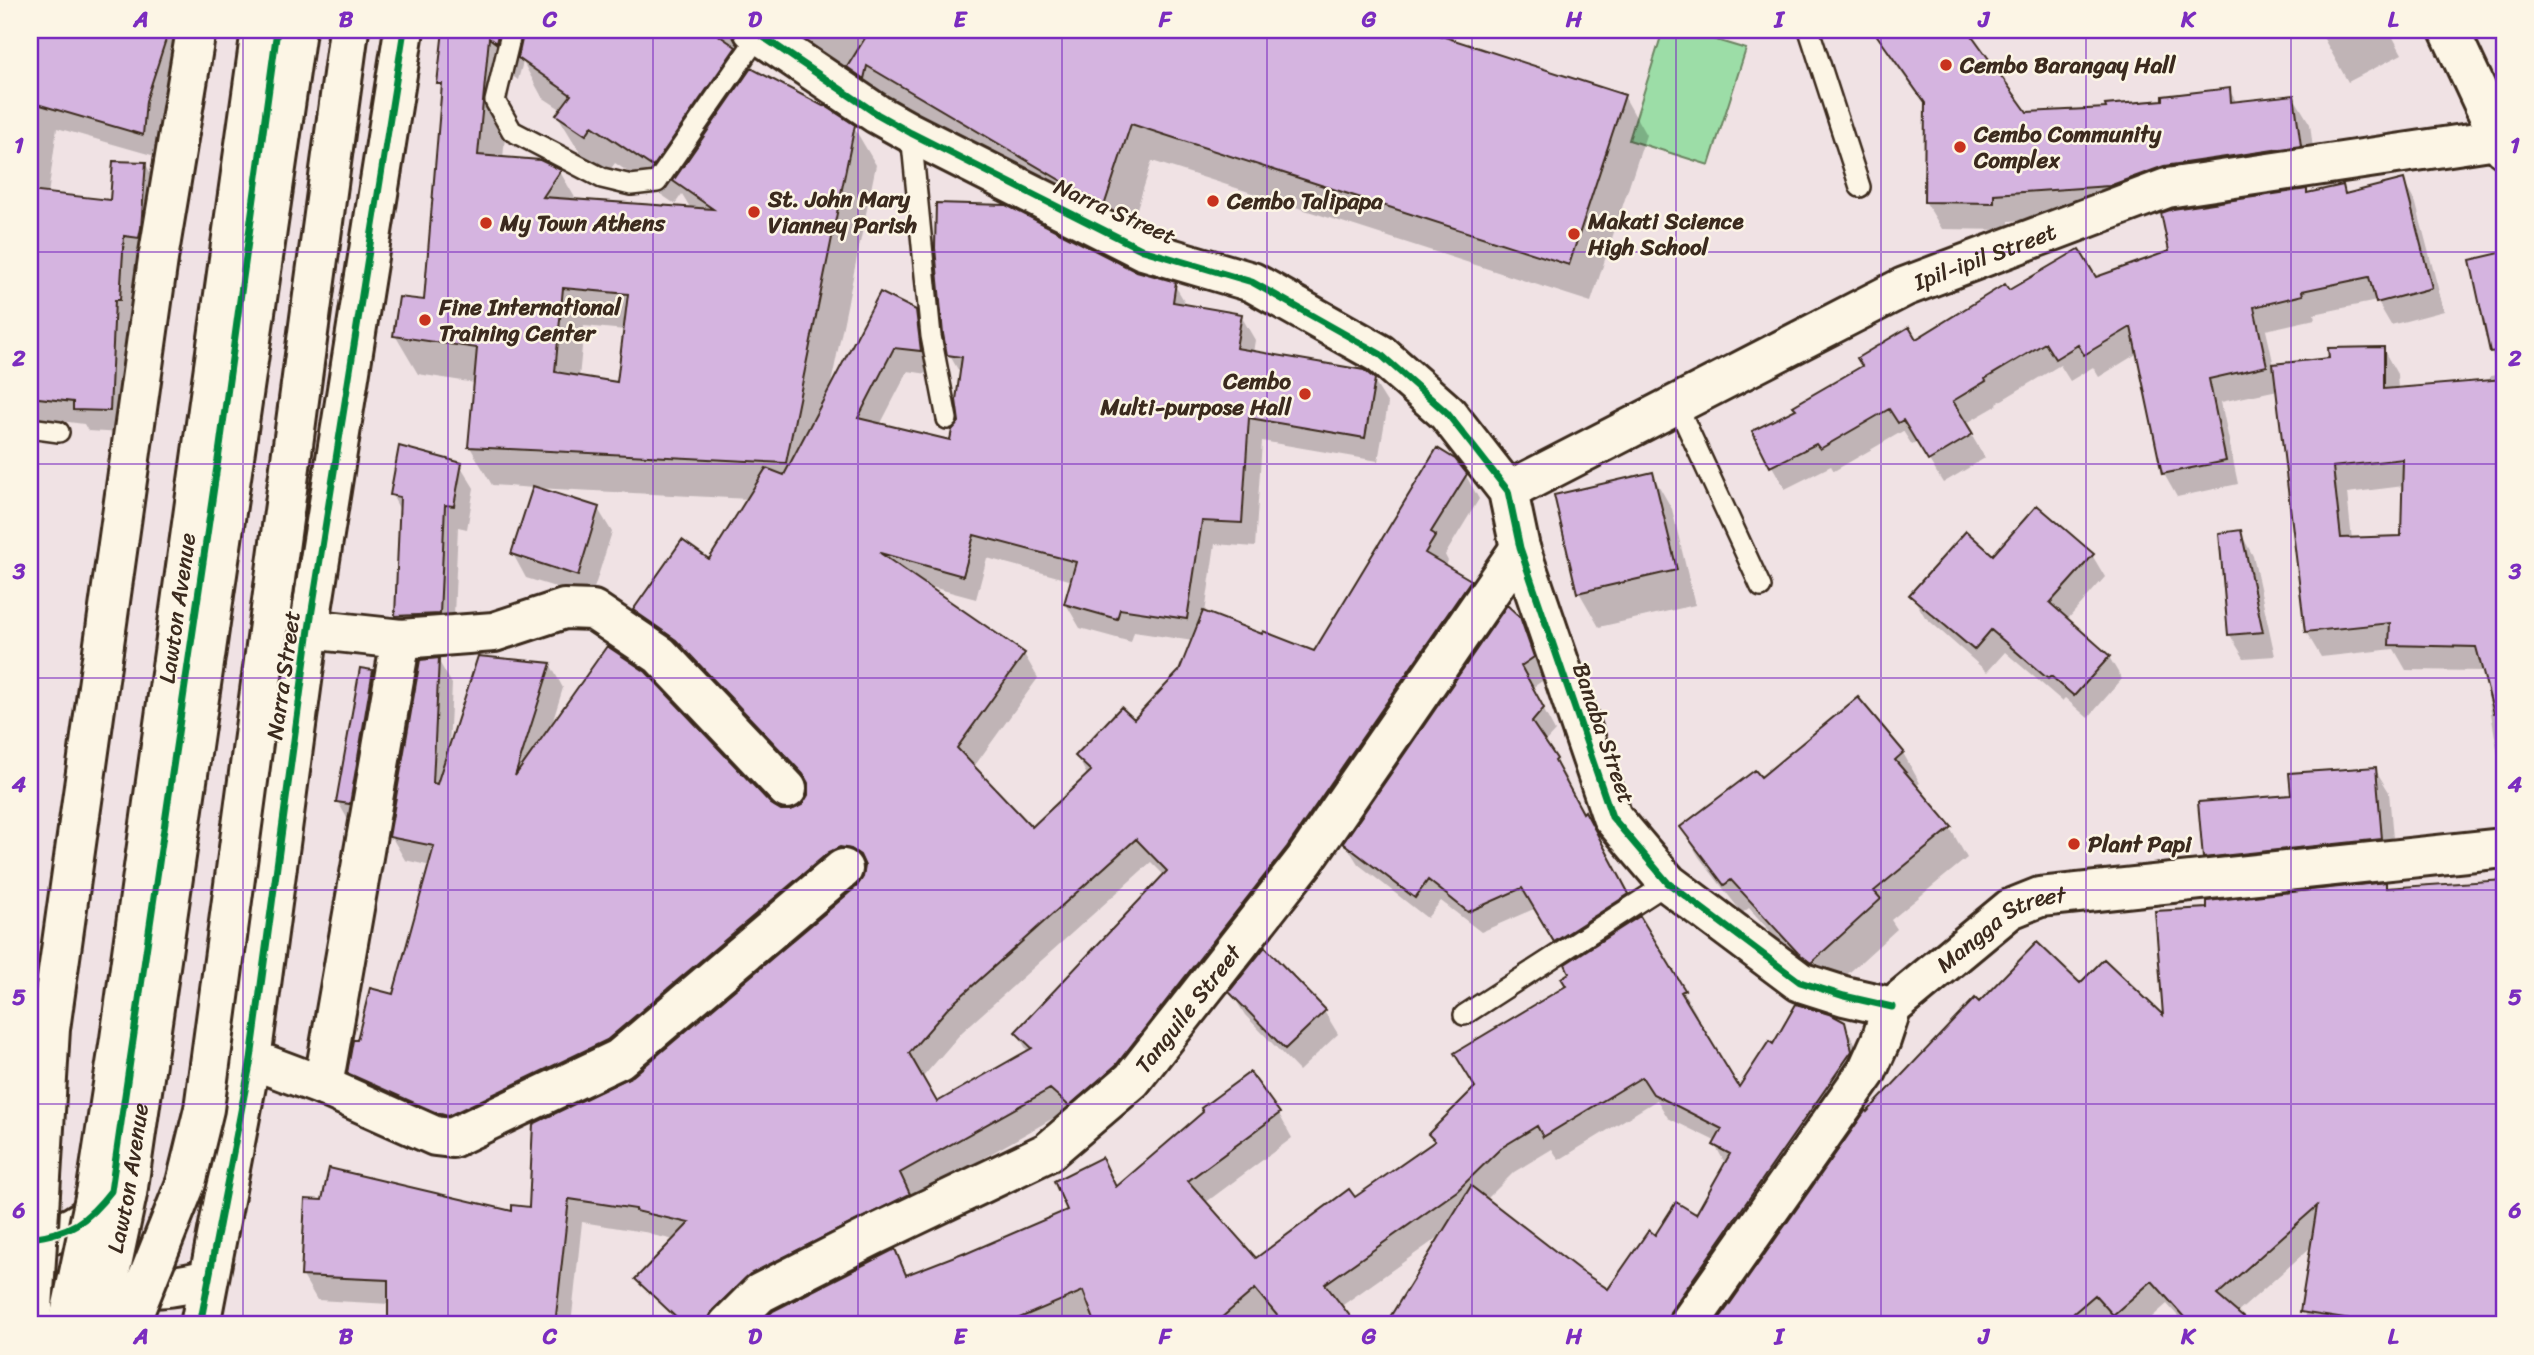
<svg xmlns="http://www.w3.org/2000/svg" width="2534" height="1355" font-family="Sriracha,sans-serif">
<rect width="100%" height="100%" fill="#f0e2e4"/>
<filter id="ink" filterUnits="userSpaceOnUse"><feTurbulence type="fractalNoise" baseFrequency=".0143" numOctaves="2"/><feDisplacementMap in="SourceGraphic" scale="14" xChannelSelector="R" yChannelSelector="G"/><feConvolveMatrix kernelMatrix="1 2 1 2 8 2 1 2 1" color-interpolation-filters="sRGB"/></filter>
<g filter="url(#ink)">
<path fill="#9cdda7" stroke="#6c8462" stroke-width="2" d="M1663 30H1683L1746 49 1709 165 1629 140Z"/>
<path fill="#0003" fill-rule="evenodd" d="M30 30H189L158 125 155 156 57 128 48 195 112 202 145 163 158 186 151 259 136 258 132 322H127L122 433 88 431 84 424 30 417Z
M443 30H1417L1624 96 1646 135 1591 302 1152 161 1126 243 766 48 757 56 752 69 853 126 876 165 830 389 915 312 929 336 934 375 908 371 880 425 952 442 961 423V375L949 354 1132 271 1174 284 1188 307 1241 316 1255 340 1253 353 1373 380 1388 404 1378 461 1262 441 1255 547 1215 544 1205 613 1315 654 1465 474 1479 499 1445 555 1448 561 1445 567 1470 581 1484 606 1083 1129 1064 1112 913 1198 736 1323 723 1300 711 1268 705 1325H685L656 1260 675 1240 652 1235 650 1233 582 1222 571 1325H390V1304L317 1300 303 1276 530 1209 634 1077 858 887 866 872 854 871 621 1064 463 1139 363 1097 349 1073 358 1043 394 996 431 866 405 860 391 836 438 660 452 684 449 748 550 664 563 688 551 727 770 805 781 812H792L803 807 810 795V789L691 664 649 634 635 610 709 561 749 499 536 488 598 509 612 532 591 598 526 578 513 554 534 488 492 485 470 447 475 383 418 374 395 335 425 302 443 91 439 83 444 33ZM523 62 542 97 562 110 558 116 581 154 608 173 615 163 675 204 682 194 691 209 577 201 560 172 503 158 511 75 518 80ZM584 326 625 330 618 384 579 378ZM987 558 1073 581 1066 604 1080 628 1131 642 1134 632 1193 641 1181 672 1134 722 1077 756 1088 777 1032 830 973 768 1038 678 1024 654 924 585 976 599ZM1151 862 1165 876 1017 1033 1028 1052 937 1104 922 1078 962 1032Z
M1875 30H1966L2026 114 2108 109 2165 102 2229 90 2237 103 2293 96 2310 124 2316 174 2126 214 2009 221V230L1942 229 1925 201 1927 108 1891 58Z
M2319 30H2389L2402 54 2348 82Z
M2403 181 2416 204 2444 311 2391 325 2377 301 2314 314 2315 319 2266 330 2274 366 2330 359 2383 349 2397 374 2398 390 2490 382V376L2497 375 2472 261 2504 254V779L2501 773 2484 671 2406 670 2394 649 2321 657 2306 632 2278 390 2221 402 2238 484 2177 497 2164 474 2138 353 2099 377 2093 367 2070 381 2060 365 1997 403 1998 405 1965 424 1985 458 1943 483 1918 442 1912 445 1903 431 1834 471 1831 466 1785 489 1772 466 1798 410 1915 341 2009 293 2095 279 2171 252 2308 194 2343 187 2347 196ZM2404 486 2403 537 2352 540 2347 493Z
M460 465 474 488 467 529 458 527 453 637 410 639 397 616 401 512 392 495Z
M1652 474 1672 509 1695 605 1599 627 1579 592Z
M2240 532 2253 556 2275 656 2244 658 2230 635 2221 535Z
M2092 555 2105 577 2067 620 2109 657 2122 679 2088 718 2065 698 2062 701 2005 652 1987 672 1925 617 1912 595 1994 557Z
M1519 618 1532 640 1545 679 1532 688 1555 731 1544 743 1568 781 1566 783 1583 815 1597 835 1639 917 1697 1015 1694 1017 1739 1090 1773 1047 1843 1023 1858 1048 1865 1076 1691 1325H1394L1391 1319 1443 1234 1340 1307 1352 1325H1098L1095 1316 1072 1325H760L774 1312 894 1252 908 1276 965 1256 1070 1210 1101 1160 1117 1188 1279 1114 1292 1138 1205 1203 1256 1260 1354 1199 1435 1142 1430 1134 1477 1087 1568 987 1572 973 1536 908 1481 932 1441 901 1427 918 1358 864 1345 843ZM1657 1100 1668 1118 1717 1142 1715 1145 1726 1165 1697 1217 1656 1237 1608 1292 1486 1200 1514 1172 1552 1149 1559 1160Z
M372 672 386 696 351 825 338 802Z
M1858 699 1903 753 1920 783 1915 786 1950 828 1967 858 1891 920 1897 929 1829 991 1817 983 1749 908 1742 913 1699 857 1682 828 1760 779Z
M2375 769 2389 792 2395 862 2218 881 2205 857 2293 796Z
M2504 882V1325H2311L2302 1309 2312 1246 2236 1314 2249 1325H2186L2167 1304 2143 1325H1717L1866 1113 1979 1004 2080 986 2165 1020 2209 909 2385 884 2388 890Z
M1231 992 1324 1011 1338 1034 1299 1071 1245 1015Z"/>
<path fill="#d5b4e0" stroke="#3b2a1e" stroke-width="2" fill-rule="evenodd" d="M30 30H169L146 101 143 135 30 102Z
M443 30H499L496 43 489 38 478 155 540 160 561 170 543 197 713 209 673 181 751 68 823 106 824 105 855 125 786 463 468 447 477 348 393 336 399 297 424 300 442 84H437ZM563 288 628 294 617 382 555 372Z
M524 30H711L736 47 653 167 592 126 586 135 556 115 571 95 518 58Z
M870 30H1423L1625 95 1569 265 1131 124 1104 206 867 66 864 79 847 67Z
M1873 30H1968L2027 112 2106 108 2105 105 2163 100V96L2230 88 2231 102 2294 95 2301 146 2164 166 2109 186 1994 194V203L1924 202 1925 103Z
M113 161 146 162 141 228 139 238 124 236 120 300H115L110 411 73 410V402L30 397V191L110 200Z
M2404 179 2432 288 2376 303 2369 277 2302 291 2303 295 2254 307 2267 366 2209 379 2226 461 2162 474 2131 327 2084 355 2078 345 2055 359 2045 343 1985 379 1986 381 1953 401 1973 434 1928 461 1903 420 1898 423 1889 409 1820 449 1816 444 1770 467 1752 431 1796 409 1793 406 1862 366 1857 358 1909 327 1916 339 2005 284 2009 290 2079 249 2096 277 2169 251 2161 213 2173 209 2307 189V193L2343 185 2345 194Z
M936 203 1006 205 1133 270 1176 282 1173 302 1242 314 1236 348 1364 370 1375 379 1365 438 1249 418 1242 523 1202 521 1187 619 1120 609 1117 619 1064 604 1076 562 974 535 963 576 880 553 1025 653 957 748 1032 827 1091 771 1075 756 1121 707 1134 719 1179 671 1203 611 1262 634 1263 631 1314 651 1437 448 1455 459 1467 474 1431 532 1436 535 1425 553 1471 580 1287 847 1116 1065 1069 1106 1050 1089 900 1173 910 1194 750 1274 713 1310 707 1319V1325H684L635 1279 689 1223 636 1211V1209L569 1199 555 1325H388V1280L301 1276 305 1199 322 1200 329 1168 512 1211V1205L529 1207 533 1124 633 1076 857 886 863 877 865 866 860 855 851 849 840 847 829 852 607 1040 448 1116 437 1113 347 1073 353 1040H357L370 988 393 994 434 846 389 837 420 660 439 658 433 783 437 784 478 656 551 663 515 776 607 646 646 672 771 804 781 810H791L802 805 808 795V783L803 774 676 640 633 610 682 540 709 559 766 468 784 475 880 292 916 310 921 351 894 348 858 418 950 440 952 430 959 422 956 400 962 357 947 355 943 334 935 248ZM1136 839 1167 871 1015 1032 1032 1048 937 1102 909 1053 948 1008Z
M2504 252V350L2490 352 2470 260Z
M2384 347V389L2504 379V712L2494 713 2476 647 2389 645 2390 623 2305 632 2273 364 2329 358 2328 348ZM2403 459 2401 536 2341 538 2333 467Z
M399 446 462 463 454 506 445 505 440 614 395 616 400 497 390 495Z
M1653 472 1677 570 1577 593 1554 495Z
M533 486 599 507 578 576 511 554Z
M2037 505 2094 554 2050 603 2110 656 2074 696 2051 676 2048 679 1991 630 1974 650 1909 595 1966 531 1993 555Z
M2241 530 2263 632 2228 635 2219 533Z
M1507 605 1520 617 1534 657 1521 666 1544 708 1532 722 1557 759 1555 761 1583 813 1585 811 1629 894 1554 942 1522 888 1468 912 1428 880 1415 898 1343 843Z
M360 668 373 670 350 804 336 802Z
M1858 697 1904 752 1895 760 1952 827 1874 891 1881 899 1811 963 1798 953 1731 880 1724 885 1680 827 1755 770 1761 777Z
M2376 767 2382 839 2203 858 2198 802 2291 795 2289 773Z
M2504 880V1269L2496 1325H2383L2300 1312 2317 1206 2217 1295 2252 1325H2191L2152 1281 2113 1315 2095 1295 2060 1325H1715L1866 1110 1867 1112 1975 998 1979 1002 2037 942 2080 983 2104 959 2163 1015 2155 911 2207 908V901L2386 882V888Z
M1640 916 1685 990 1681 992 1739 1087 1769 1041 1773 1044 1796 1004 1832 1015 1845 1022 1852 1051 1670 1312 1667 1325H1385L1471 1186 1581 1271 1608 1289 1649 1230 1655 1235 1676 1202 1696 1214 1730 1154 1713 1145 1722 1129 1653 1094 1642 1077 1543 1137 1537 1126 1501 1148 1457 1191 1325 1284 1357 1325H1285L1255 1289 1213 1325H1096L1083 1291 1003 1325H759L773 1311 895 1249 906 1275 965 1252V1254L1067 1210 1054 1181 1102 1157 1116 1187 1203 1112 1201 1108 1250 1072 1280 1113 1188 1181 1256 1258 1349 1189 1355 1197 1435 1141 1428 1134 1475 1087 1454 1053 1566 986 1561 978 1569 973 1565 964Z
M1265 947 1326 1010 1285 1049 1229 992Z"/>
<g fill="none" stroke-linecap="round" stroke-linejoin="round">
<g stroke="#3b2a1e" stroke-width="24">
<path id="service" d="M512 30 495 101 512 131 602 178 631 185 657 182 759 35
M1809 30 1860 187
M911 133 931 336 947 419
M1677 405 1761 587
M30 428 59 432
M1464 1015 1668 883"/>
</g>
<g stroke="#3b2a1e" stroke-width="44">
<g id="minor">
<path d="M753 30 877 114 911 133 1143 250 1252 282 1380 354 1447 413 1508 491 1520 548 1612 817 1668 883 1800 982 1844 996 1892 1007"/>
<path d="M2449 30 2504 148"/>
<path id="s1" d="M1508 491 1904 287 2167 188 2504 138"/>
<path d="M309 629 401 639 494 632 564 609 593 610 660 655 787 789"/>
<path d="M251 1059 323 1086 435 1136 452 1138 619 1059 843 869"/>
<path d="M323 1086 401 639"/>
<path d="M200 1325 251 1059 309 629 404 30"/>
<path id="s2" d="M728 1325 760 1293 872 1236 1048 1152 1132 1080 1305 860 1520 548"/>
<path id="s3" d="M1688 1325 1867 1071 1881 1040 1892 1007 2010 909 2040 897 2504 848"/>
</g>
</g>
<g stroke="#3b2a1e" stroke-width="44">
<path id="secondary" d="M30 1238C66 1234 85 1224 108 1196
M114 1278C145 1294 176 1287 208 1279"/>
</g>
<g stroke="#3b2a1e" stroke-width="44">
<path id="primary" d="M158 259 196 30
M314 288 349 30"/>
</g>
<use href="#service" stroke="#fcf5e5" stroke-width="19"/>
<use href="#minor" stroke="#fcf5e5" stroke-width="38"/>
<use href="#secondary" stroke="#fcf5e5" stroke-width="38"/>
<use href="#primary" stroke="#fcf5e5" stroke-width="38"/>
<g stroke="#3b2a1e" stroke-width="44" stroke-linecap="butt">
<g id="secondary-bridge">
<path d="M68 1325 97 1188 120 1039 261 30"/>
<path id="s4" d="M99 1325 127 1194 296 30"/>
</g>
</g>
<g stroke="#3b2a1e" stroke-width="44" stroke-linecap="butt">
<path id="primary-bridge" d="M32 1325 50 1029 158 259
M129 1325 186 1183 204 1109 314 288"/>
</g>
<use href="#secondary-bridge" stroke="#fcf5e5" stroke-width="38"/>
<use href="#primary-bridge" stroke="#fcf5e5" stroke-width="38"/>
<g stroke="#fcf5e5" stroke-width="11">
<path id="cycleway" d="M753 30 877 114 911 133 1143 250 1252 282 1380 354 1447 413 1508 491 1520 548 1612 817 1668 883 1800 982 1844 996 1892 1007
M30 1238C70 1233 87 1222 111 1191L220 446 277 30
M200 1325 251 1059 309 629 404 30"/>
</g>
<use href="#cycleway" stroke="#00873e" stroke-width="7"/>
</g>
</g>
<path fill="none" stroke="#7b2cbf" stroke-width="2" stroke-opacity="0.55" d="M243 30V1325M448 30V1325M653 30V1325M858 30V1325M1062 30V1325M1267 30V1325M1472 30V1325M1676 30V1325M1881 30V1325M2086 30V1325M2291 30V1325M30 252H2504M30 464H2504M30 678H2504M30 890H2504M30 1104H2504"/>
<g fill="#c8321e" stroke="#fcf5e5" stroke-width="2.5">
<circle cx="1946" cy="65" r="7"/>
<circle cx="1960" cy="147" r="7"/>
<circle cx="1213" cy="201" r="7"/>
<circle cx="754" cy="212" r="7"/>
<circle cx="486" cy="223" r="7"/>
<circle cx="1574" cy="234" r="7"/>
<circle cx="425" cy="320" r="7"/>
<circle cx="1305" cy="394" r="7"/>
<circle cx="2074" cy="844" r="7"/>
</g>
<g text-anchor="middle" stroke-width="5" stroke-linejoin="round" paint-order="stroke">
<g font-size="23" font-weight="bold" fill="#3b2a1e" stroke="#fcf5e5" text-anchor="start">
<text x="1960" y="73">Cembo Barangay Hall</text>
<text x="1974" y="142">Cembo Community<tspan x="1974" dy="26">Complex</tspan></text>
<text x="768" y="207">St. John Mary<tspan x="768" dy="26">Vianney Parish</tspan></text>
<text x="1227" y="209">Cembo Talipapa</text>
<text x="1588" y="229">Makati Science<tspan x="1588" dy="26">High School</tspan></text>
<text x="500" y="231">My Town Athens</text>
<text x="439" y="315">Fine International<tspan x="439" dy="26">Training Center</tspan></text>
<text x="1291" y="389" text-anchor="end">Cembo<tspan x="1291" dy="26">Multi-purpose Hall</tspan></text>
<text x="2088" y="852">Plant Papi</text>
</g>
<g font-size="23" fill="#3b2a1e" stroke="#fcf5e5">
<text transform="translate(1115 211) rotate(24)" y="8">Narra Street</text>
<text dy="8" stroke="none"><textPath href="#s1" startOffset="532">Ipil-ipil Street</textPath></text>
<text transform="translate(177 608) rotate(-82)" y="8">Lawton Avenue</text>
<text transform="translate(283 675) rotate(-82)" y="8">Narra Street</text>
<text transform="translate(1604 733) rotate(71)" y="8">Banaba Street</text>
<text dy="8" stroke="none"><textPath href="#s3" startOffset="516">Mangga Street</textPath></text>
<text dy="8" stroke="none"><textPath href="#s2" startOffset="567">Tanguile Street</textPath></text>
<text dy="8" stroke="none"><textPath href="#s4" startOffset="150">Lawton Avenue</textPath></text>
</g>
</g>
<rect width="2534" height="1355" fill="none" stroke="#fcf5e5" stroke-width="77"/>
<rect x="38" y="38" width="2458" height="1278" fill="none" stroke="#7b2cbf" stroke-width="2.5"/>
<g font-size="23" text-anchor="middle" font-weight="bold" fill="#7b2cbf">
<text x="141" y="27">A</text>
<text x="346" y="27">B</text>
<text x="550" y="27">C</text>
<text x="755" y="27">D</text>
<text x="960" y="27">E</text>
<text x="1165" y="27">F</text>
<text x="1369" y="27">G</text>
<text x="1574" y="27">H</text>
<text x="1779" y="27">I</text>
<text x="1984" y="27">J</text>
<text x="2188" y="27">K</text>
<text x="2393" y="27">L</text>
<text x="19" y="153">1</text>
<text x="2515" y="153">1</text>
<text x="19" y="366">2</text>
<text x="2515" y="366">2</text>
<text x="19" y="579">3</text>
<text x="2515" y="579">3</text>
<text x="19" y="792">4</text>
<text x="2515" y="792">4</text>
<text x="19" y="1005">5</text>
<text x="2515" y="1005">5</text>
<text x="19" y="1218">6</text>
<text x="2515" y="1218">6</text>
<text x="141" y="1344">A</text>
<text x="346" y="1344">B</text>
<text x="550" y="1344">C</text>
<text x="755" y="1344">D</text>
<text x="960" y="1344">E</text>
<text x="1165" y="1344">F</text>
<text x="1369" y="1344">G</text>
<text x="1574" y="1344">H</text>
<text x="1779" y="1344">I</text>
<text x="1984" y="1344">J</text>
<text x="2188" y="1344">K</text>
<text x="2393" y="1344">L</text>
</g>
</svg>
